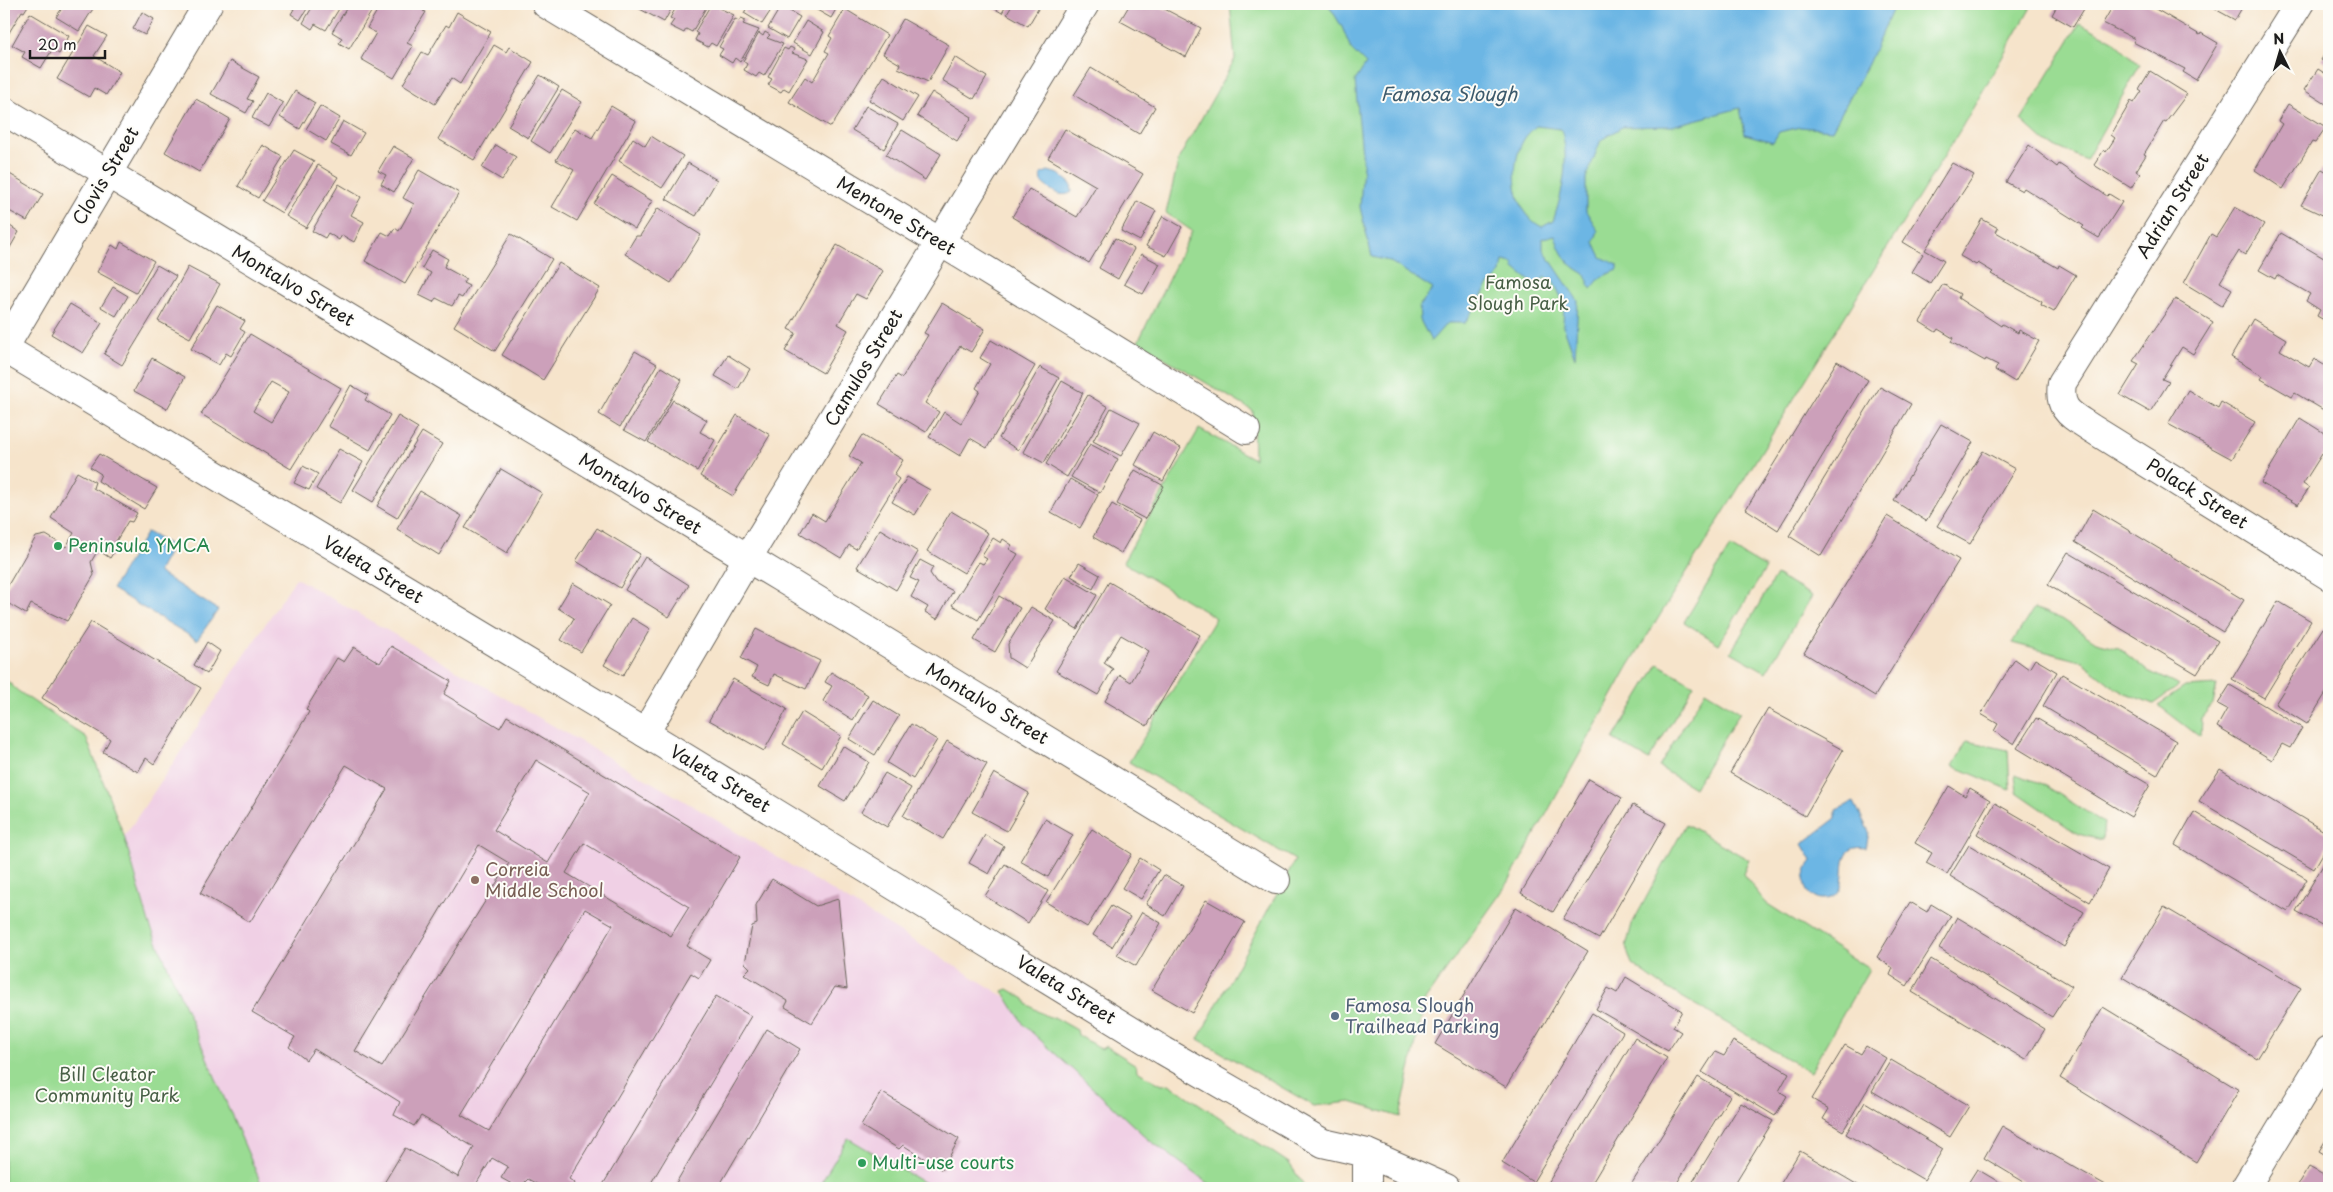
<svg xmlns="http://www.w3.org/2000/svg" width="2333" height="1192" font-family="'Playpen Sans',sans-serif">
<rect width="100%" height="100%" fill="#fdfcf7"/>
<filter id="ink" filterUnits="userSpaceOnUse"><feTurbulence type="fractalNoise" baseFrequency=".02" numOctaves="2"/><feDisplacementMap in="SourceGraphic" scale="10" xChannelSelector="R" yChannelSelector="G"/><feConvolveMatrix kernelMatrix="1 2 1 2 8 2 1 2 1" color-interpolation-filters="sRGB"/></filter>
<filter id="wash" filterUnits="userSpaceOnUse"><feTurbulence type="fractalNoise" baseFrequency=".0096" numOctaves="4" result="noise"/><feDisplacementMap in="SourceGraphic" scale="20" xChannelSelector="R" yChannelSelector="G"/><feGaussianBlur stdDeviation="1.12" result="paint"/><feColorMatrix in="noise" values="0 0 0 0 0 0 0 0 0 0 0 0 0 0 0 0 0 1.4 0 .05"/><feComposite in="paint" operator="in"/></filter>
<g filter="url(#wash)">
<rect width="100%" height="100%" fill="#f6e4cb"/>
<path fill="#f0d0e5" d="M296 578 705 813 1069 1036 1298 1188H263L149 923 124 837Z"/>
<path fill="#9adc93" stroke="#5b7c58" d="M1230 4H2033L1959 132 1628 667 1508 883 1425 1000 1400 1117 1351 1102 1314 1106 1198 1039 1295 860 1129 762 1216 618 1123 562 1199 429 1254 459 1253 411 1138 342 1192 231 1166 213 1179 158 1235 59Z
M2080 23 2113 40 2140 65 2086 160 2045 142 2021 120Z
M1730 547 1766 568 1719 644 1684 622Z
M1776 575 1812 596 1766 672 1731 652Z
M2034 608 2062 619 2096 642 2119 648 2146 670 2179 686 2153 704 2115 688 2081 661 2012 643Z
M1658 664 1694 685 1649 760 1613 739Z
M4 678 18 691 86 737 124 836 149 923 263 1188H4Z
M2217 685 2213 704 2201 718 2200 737 2158 705 2185 687Z
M1705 691 1740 712 1694 788 1659 767Z
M1967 741 2008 750 2010 790 1953 766Z
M2015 774 2043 784 2104 823 2102 840 2078 834 2017 792Z
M1686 824 1749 860 1743 874 1766 903 1869 969 1810 1072 1658 983 1632 964 1626 947 1632 924Z
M1008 989 1025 999 1027 1004 1049 1018 1054 1017 1077 1030 1078 1035 1101 1049 1106 1046 1136 1065 1137 1071 1162 1085 1169 1084 1289 1163 1306 1188H1215L1148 1139 1024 1025 1003 991Z
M848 1138 933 1188H818Z"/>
<path fill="#6cb6e4" stroke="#446980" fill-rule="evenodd" d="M1328 4H1895L1868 64 1832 130 1800 127 1779 132 1773 142 1745 134 1740 108 1672 126 1622 127 1601 140 1586 178V211L1598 231 1594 242 1601 257 1618 265V270L1601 277 1591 289 1585 274C1567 264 1560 254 1555 235L1543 238V249L1578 301 1575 358 1563 325 1564 303 1553 281 1545 277 1535 285 1514 268 1513 263 1503 261 1501 273 1487 287 1465 323H1447L1431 341 1420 320 1419 306 1433 289 1389 261 1372 257 1360 207 1363 164 1355 81 1366 64 1351 49 1342 27ZM1536 126 1561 129C1570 157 1563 193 1553 221L1542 227C1513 213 1509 167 1523 141 1526 135 1532 130 1536 126Z
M1048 171 1059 174 1071 184 1072 192C1062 199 1050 190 1042 183L1041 174Z
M147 532 172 546 158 572 218 610 197 640 112 589Z
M1854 802 1869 832 1866 848C1824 841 1862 902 1821 899 1800 897 1801 873 1812 861L1802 844 1836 818V810Z"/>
<g id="blocks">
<path fill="#cca0ba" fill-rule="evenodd" d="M4 4H29L24 12 22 11 4 41Z
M65 4H96L79 31 56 17Z
M284 4H310L300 20 291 14 294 9Z
M314 4H342L326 30 315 24 312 29 303 23Z
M349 4H376L349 49 339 43 342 38 332 32Z
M381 4H427L423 11 426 12 407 43 413 46 394 78 361 59 376 33 367 28Z
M641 4H674L664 22 638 8Z
M678 4H708L692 32 686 29 684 33 670 26 674 20 670 18Z
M711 4 715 6 719 4 721 5 719 8 734 15 716 46 711 43 708 47 695 40 698 34 695 32Z
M749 4H775L762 24 744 13Z
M811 4H839L831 18 810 6Z
M987 4H1007L1002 13Z
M1013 4H1041L1028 26 1007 14Z
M1130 4H1155L1201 28 1186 57 1120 21Z
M2058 4H2087L2073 27 2052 15Z
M2114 4H2147L2200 35 2201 33 2218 43 2196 80 2183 72 2185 69 2133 42 2135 39 2103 23Z
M2214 4H2244L2235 20 2215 9 2217 5Z
M781 6 800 17 787 39 768 28Z
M845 9 887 35 831 127 789 102 805 77 812 82 829 53 825 51 832 38 829 36Z
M142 12 154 19 145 35 133 29Z
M457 12 491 32 460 84 451 78 435 104 403 84 422 52 428 55 446 25 449 27Z
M30 13 69 36 59 54 52 50 41 68 22 57 25 52 12 45Z
M741 18 746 20 743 24 759 30 740 62 735 58 732 63 719 55 723 49 719 47 735 19 739 21Z
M903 19 949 45 928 82 898 68 900 64 883 54Z
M806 21 824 32 812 54 793 43Z
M89 26 107 36 94 56 120 72 106 95 94 88 89 97 57 79Z
M765 32 770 35 767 38 783 44 764 76 759 73 756 77 744 70 747 64 743 61 759 33 763 36Z
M494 45 506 52 509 47 533 62 474 160 438 139Z
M790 47 794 49 792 53 808 59 789 91 784 88 781 92 768 85 772 79 768 77 784 48 788 50Z
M2329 47V65L2321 60Z
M955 57 987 77 974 99 942 80Z
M230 61 259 77 247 99 253 101 246 113 211 94Z
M1091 68 1155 107 1139 134 1074 95Z
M2318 69 2329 76V106L2304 90Z
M2150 71 2187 94 2166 122 2164 121 2144 154 2146 155 2136 171 2140 174 2131 188 2094 165 2104 150 2106 152 2115 138 2111 135 2131 101 2134 103 2142 91 2139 89Z
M540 75 559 87 528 138 508 126Z
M884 76 918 97 903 121 869 100Z
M562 90 582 102 550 153 531 141Z
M295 91 315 103 300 129 280 117Z
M932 92 972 117 957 141 917 116Z
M266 93 283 103 269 127 252 118Z
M196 99 230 119 199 172 165 152Z
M2288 104 2326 127 2315 143 2312 142 2283 189 2255 170 2282 124 2278 121Z
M320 106 340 118 326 141 306 129Z
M611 106 636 121 577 221 552 207 574 170 556 160 575 128 592 138Z
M866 106 898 124 884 149 852 130Z
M343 121 364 133 351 155 331 144Z
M1065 129 1143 174 1089 263 1012 217 1029 189 1077 217 1096 186 1048 158Z
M902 130 941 154 925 180 886 155Z
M651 136 683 156 662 188 619 161 633 138 645 146Z
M263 145 283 157 258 198 238 186Z
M496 145 516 157 502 180 482 168Z
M2029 145 2057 167 2059 164 2107 196 2109 194 2122 202 2099 238 2082 228 2084 226 2024 188 2022 191 2006 182Z
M393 146 414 158 394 192 381 184 386 175 378 171Z
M294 150 314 161 282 213 262 201Z
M688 163 717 180 696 216 666 199Z
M1952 163 1974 175 1925 250 1944 261 1930 283 1912 272 1923 254 1903 242Z
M318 165 338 177 306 228 286 216Z
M2322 169 2329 173V218L2301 205Z
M419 170 459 193 405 284 365 261 382 232 390 236 395 228 399 231 414 204 403 198Z
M8 173 43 194 27 221 4 208V181Z
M612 176 652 201 635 229 594 204Z
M339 184 361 197 351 215 364 222 354 242 342 235 339 240 328 233 325 238 312 231Z
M1137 201 1156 211 1140 241 1121 231Z
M2235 207 2264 224 2245 255 2239 251 2220 282 2232 289 2222 306 2184 283 2211 234 2216 237Z
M658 208 701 235 671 283 625 254 636 236H640Z
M1163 216 1182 227 1166 256 1146 246Z
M1982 219 1998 228 1996 232 2058 268 2059 265 2076 275 2054 312 2041 305 2042 302 1991 274 1993 272 1978 263 1976 265 1960 256Z
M4 222 19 232 4 258Z
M2281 233 2329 261V323L2317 316 2320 310 2306 301 2310 294 2277 275 2275 279 2259 270Z
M511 234 552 259 495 351 454 326Z
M1115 238 1134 249 1118 279 1099 268Z
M121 242 154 261 136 293 97 272 112 245 118 249Z
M837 245 883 271 866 299 856 294 838 324 848 330 823 373 785 351 796 333 788 329Z
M432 250 448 259 444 267 466 279 463 283 469 286 462 298 458 296 452 306 436 298 433 302 419 295 431 273 422 268Z
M1141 254 1160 264 1143 294 1124 284Z
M559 263 600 288 543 380 502 355Z
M157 265 176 276 122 365 104 354Z
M188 267 220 284 190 338 158 321Z
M1943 284 1960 294 1958 298 2001 326 2002 324 2018 333 2019 330 2039 341 2015 382 1995 370 1998 365 1986 359 1985 361 1951 342 1953 338 1938 329 1936 332 1920 322Z
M113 287 128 296 116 316 101 307Z
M2175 299 2213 322 2193 354 2182 347 2162 379 2169 382 2150 412 2120 395 2139 364 2133 361Z
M942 303 985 329 971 352 960 346 925 403 939 412 926 432 879 404 897 375 902 378 928 335 924 333Z
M70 304 102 323 83 353 51 334Z
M217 305 245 321 240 329 245 332 231 356 226 353 219 365 191 349Z
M2253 319 2286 339 2280 350 2309 367 2314 359 2329 368V408L2327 412 2295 393 2292 397 2261 379 2263 376 2231 357Z
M250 334 341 388 291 469 201 414ZM271 382 289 392 271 422 253 411Z
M991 340 1035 366 987 448 970 438 960 456 929 437 944 412 961 423 980 391 976 388 990 364 980 358Z
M635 351 657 364 620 427 599 414Z
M728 355 750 369 738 389 715 376Z
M152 358 185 377 167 409 134 391Z
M1837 361 1868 380 1778 530 1746 509Z
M661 367 682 380 646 442 624 430Z
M1040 367 1059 378 1018 450 999 438Z
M1062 381 1083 393 1044 463 1023 452Z
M351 385 368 395 365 400 390 415 370 450 328 426Z
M1880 387 1911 404 1821 556 1789 536Z
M2188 390 2218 408 2221 402 2255 422 2232 459 2168 424Z
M1088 395 1108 407 1067 477 1046 464Z
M673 400 707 420 700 432 715 440 697 471 648 442Z
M1111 408 1140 423 1121 456 1093 441Z
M737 415 770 435 733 496 700 476Z
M398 416 418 428 373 502 353 490Z
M2300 418 2329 436V454L2327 457 2322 454 2303 484 2309 488 2298 505 2261 483Z
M1941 424 1973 442 1926 521 1894 501Z
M422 432 442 444 397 518 377 506Z
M1153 432 1181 448 1163 481 1135 465Z
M862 435 903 460 894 475 899 479 856 549 849 545 841 558 800 533 812 513 825 521 861 463 849 456Z
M1090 444 1118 459 1100 493 1071 477Z
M339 449 363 462 340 503 316 489Z
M1983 451 2015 469 1970 544 1937 526Z
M99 454 157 488 144 509 98 481 101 474 90 467Z
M303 466 318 474 309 490 294 483Z
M501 469 542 493 507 553 465 528Z
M1135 470 1164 486 1145 519 1117 504Z
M77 472 95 482 93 488 137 513 132 522 128 521 115 543 118 545 110 558 98 550 91 562 94 575 67 621 31 604 26 614 4 601V592L36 537 46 535 66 547 74 533 51 518Z
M907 477 930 490 915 515 892 502Z
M1070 479 1098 495 1080 528 1051 512Z
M420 491 462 516 439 555 397 529Z
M1112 504 1140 520 1121 553 1093 537Z
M2093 509 2244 600 2223 632 2075 542Z
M951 511 988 533 964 573 927 551Z
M1887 516 1959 560 1875 696 1804 653Z
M597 528 640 554 620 588 576 561Z
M880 529 918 552 896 590 857 567Z
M993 538 1001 543 1003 539 1012 545 1009 549 1018 554 978 620 952 605 979 562 983 564 987 559 982 556Z
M2068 552 2218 641 2197 674 2048 585Z
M645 557 689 585 669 617 625 590Z
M920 560 933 567 930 573 936 582 953 591 937 619 925 612 928 607 911 597 919 582 910 578Z
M1079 563 1100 575 1093 589 1071 576Z
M1065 576 1097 595 1077 629 1045 609Z
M1109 582 1200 635 1147 726 1105 701 1120 675 1131 682 1149 651 1121 635 1104 663 1113 669 1098 695 1056 671Z
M573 583 610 605 581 652 561 640 574 618 558 608Z
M999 596 1020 608 995 652 974 640Z
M2278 601 2311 621 2264 698 2232 679Z
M1031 607 1055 621 1025 668 1009 658 1008 644Z
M632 618 650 629 623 676 604 665Z
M91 622 201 688 154 764 146 758 138 772 103 752 110 739 42 698Z
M2323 628 2329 632V688L2307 724 2275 704Z
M756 629 820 661 806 689 774 674 769 685 752 677 757 667 741 658Z
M207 642 220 651 207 674 194 665Z
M391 646 451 681 444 694 500 728 507 716 740 857 687 946 710 960 699 978 691 973 569 1179 575 1183 572 1188H544L528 1179 519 1188 501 1178 508 1167 492 1158 475 1186 480 1188H381L405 1148 458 1177 474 1147 421 1116 414 1126 394 1115 400 1102 314 1049 306 1060 289 1047 295 1037 252 1012 387 789 346 765 250 922 200 893 309 712 306 709 337 658 344 662 354 647 380 663ZM536 760 590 792 548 863 494 830ZM584 843 689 907 671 936 566 873ZM479 845 509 863 382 1067 355 1051ZM585 909 613 925 489 1131 461 1115Z
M2015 659 2029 669 2035 659 2057 672 2014 744 1994 731 1998 724 1981 714Z
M831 672 868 695 853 720 823 701 832 686 825 682Z
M2062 674 2176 741 2157 775 2043 706Z
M733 679 787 709 764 751 709 720Z
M2230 685 2302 728 2290 748 2282 744 2272 760 2217 727 2227 709 2218 704Z
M873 700 899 716 875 755 849 739Z
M1768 709 1843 750 1805 816 1730 773Z
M802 712 841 736 822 768 783 744Z
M2036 718 2150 785 2131 817 2017 748Z
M911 724 937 740 913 779 887 763Z
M947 741 987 764 943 839 903 816Z
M843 746 869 762 845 801 820 786Z
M2220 769 2329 834V843L2314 869 2199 801Z
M885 773 911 788 887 827 861 812Z
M994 773 1029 793 1007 831 972 812Z
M1589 779 1622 798 1553 912 1521 893Z
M1949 786 1965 796 1970 788 1990 800 1947 874 1926 863 1932 853 1915 843Z
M1995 803 2109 869 2090 902 1977 834Z
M1633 805 1666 823 1599 939 1563 919Z
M2194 812 2307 879 2288 912 2175 845Z
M1045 819 1073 835 1048 877 1020 861Z
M1092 829 1132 854 1087 927 1046 902Z
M985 835 1004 846 989 874 969 863Z
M1969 845 2084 912 2064 947 1950 876Z
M2329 855V929L2296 911Z
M1140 858 1159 870 1141 899 1122 888Z
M1005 864 1048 891 1028 923 985 896Z
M1164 875 1183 886 1165 916 1146 904Z
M772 879 816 906 838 899 847 989 835 987 812 1023 785 1007 788 1001 744 974 750 968 745 963 752 926 757 924 756 905Z
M1206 900 1245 922 1192 1013 1152 990Z
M1910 902 1927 912 1931 904 1951 916 1907 986 1890 975 1893 968 1877 957Z
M1111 906 1130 917 1112 947 1093 935Z
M1516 907 1588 951 1506 1087 1435 1044Z
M2164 907 2301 988 2257 1059 2122 977Z
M1142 912 1161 923 1136 966 1117 955Z
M1957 917 2072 986 2052 1017 1939 948Z
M1931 959 2045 1029 2026 1060 1912 992Z
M1626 977 1682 1011 1673 1027 1681 1032 1668 1051 1596 1009 1608 988 1617 993Z
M716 996 751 1016 648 1188H601Z
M2103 1007 2239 1090 2196 1162 2060 1078Z
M1592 1013 1623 1032 1533 1182 1502 1163Z
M767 1029 800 1049 718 1188H673Z
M1635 1038 1667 1058 1589 1188H1545Z
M1733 1041 1789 1073 1779 1091 1787 1096 1775 1116 1702 1072 1715 1052 1724 1056Z
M1845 1045 1861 1054 1866 1046 1886 1058 1843 1131 1823 1119 1829 1109 1812 1099Z
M1891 1060 1969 1106 1950 1137 1872 1091Z
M1698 1077 1730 1096 1674 1188H1629Z
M881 1092 959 1139 942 1170 903 1145 899 1149 861 1126Z
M1865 1102 1943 1149 1924 1180 1846 1134Z
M1741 1103 1773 1121 1732 1188H1689Z
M2002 1126 2111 1188H2034L1984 1158Z
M2329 1135V1157L2319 1151Z
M1800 1151 1863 1188H1778Z
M2309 1167 2329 1178V1188H2296Z
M1977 1169 2009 1188H1965Z"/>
</g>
</g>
<g filter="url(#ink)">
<use href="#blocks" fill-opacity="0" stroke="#686259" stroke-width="1"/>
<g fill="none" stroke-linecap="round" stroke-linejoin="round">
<g stroke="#686259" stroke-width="30">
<path id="minor" d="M546 4 965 257 1246 430
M2299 4 2062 383C2058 410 2070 414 2091 428L2329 576
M4 111 781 578 1276 880
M4 348 645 733
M4 348 208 4"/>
</g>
<g stroke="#686259" stroke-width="30">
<path id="tertiary" d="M1085 4 747 559 645 733 1164 1051 1323 1143 1367 1153 1446 1188
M1367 1188V1153
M2245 1188 2329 1050"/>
</g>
<use href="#minor" stroke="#fff" stroke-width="28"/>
<use href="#tertiary" stroke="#fff" stroke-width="28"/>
</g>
</g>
<g fill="#2e9e5b" stroke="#fdfcf7" stroke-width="2">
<circle cx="58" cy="546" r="5"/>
<circle cx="862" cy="1163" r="5"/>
</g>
<circle fill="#8d6e63" stroke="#fdfcf7" stroke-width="2" cx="475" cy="880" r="5"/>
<circle fill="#5c6f8a" stroke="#fdfcf7" stroke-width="2" cx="1335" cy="1016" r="5"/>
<g text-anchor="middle" stroke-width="4" stroke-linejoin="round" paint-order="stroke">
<g font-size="18" fill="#1c1c1c" stroke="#fdfcf7">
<text transform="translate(106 176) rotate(-59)" y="6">Clovis Street</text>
<text transform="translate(2173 206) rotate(-58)" y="6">Adrian Street</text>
<text transform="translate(896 216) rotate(31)" y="6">Mentone Street</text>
<text transform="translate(293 286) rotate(31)" y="6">Montalvo Street</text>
<text transform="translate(864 368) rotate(-59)" y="6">Camulos Street</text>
<text transform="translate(640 494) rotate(31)" y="6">Montalvo Street</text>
<text transform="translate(2197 494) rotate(32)" y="6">Polack Street</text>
<text transform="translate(373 570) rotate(31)" y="6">Valeta Street</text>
<text transform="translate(987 704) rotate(31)" y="6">Montalvo Street</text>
<text transform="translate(720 779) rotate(31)" y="6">Valeta Street</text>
<text transform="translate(1066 990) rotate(32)" y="6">Valeta Street</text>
</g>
<g font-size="18" fill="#485f46" stroke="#fdfcf7">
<text x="1518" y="289">Famosa<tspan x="1518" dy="21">Slough Park</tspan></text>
<text x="107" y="1081">Bill Cleator<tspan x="107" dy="21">Community Park</tspan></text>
</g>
<g font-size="18" fill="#27864d" stroke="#fdfcf7" text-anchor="start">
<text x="68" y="552">Peninsula YMCA</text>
<text x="872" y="1169">Multi-use courts</text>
</g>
<g font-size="18" fill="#785e54" stroke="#fdfcf7" text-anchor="start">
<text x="485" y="876">Correia<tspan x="485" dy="21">Middle School</tspan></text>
</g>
<g font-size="18" fill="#4e5e75" stroke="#fdfcf7" text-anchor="start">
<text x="1345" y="1012">Famosa Slough<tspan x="1345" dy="21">Trailhead Parking</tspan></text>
</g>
<g font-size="19" font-style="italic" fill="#3c5a6c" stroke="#fdfcf7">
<text x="1449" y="101">Famosa Slough</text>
</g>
</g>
<rect width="2333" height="1192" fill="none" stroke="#fdfcf7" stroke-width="20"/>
<g transform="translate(2280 52) rotate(355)" stroke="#fdfcf7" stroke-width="4" paint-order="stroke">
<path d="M0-4L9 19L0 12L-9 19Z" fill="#1c1c1c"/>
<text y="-8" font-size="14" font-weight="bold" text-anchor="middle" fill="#1c1c1c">N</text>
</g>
<path d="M30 50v8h75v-8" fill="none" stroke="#1c1c1c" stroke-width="2.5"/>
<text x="38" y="50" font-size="15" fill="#1c1c1c" stroke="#fdfcf7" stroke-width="4" paint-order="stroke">20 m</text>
</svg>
